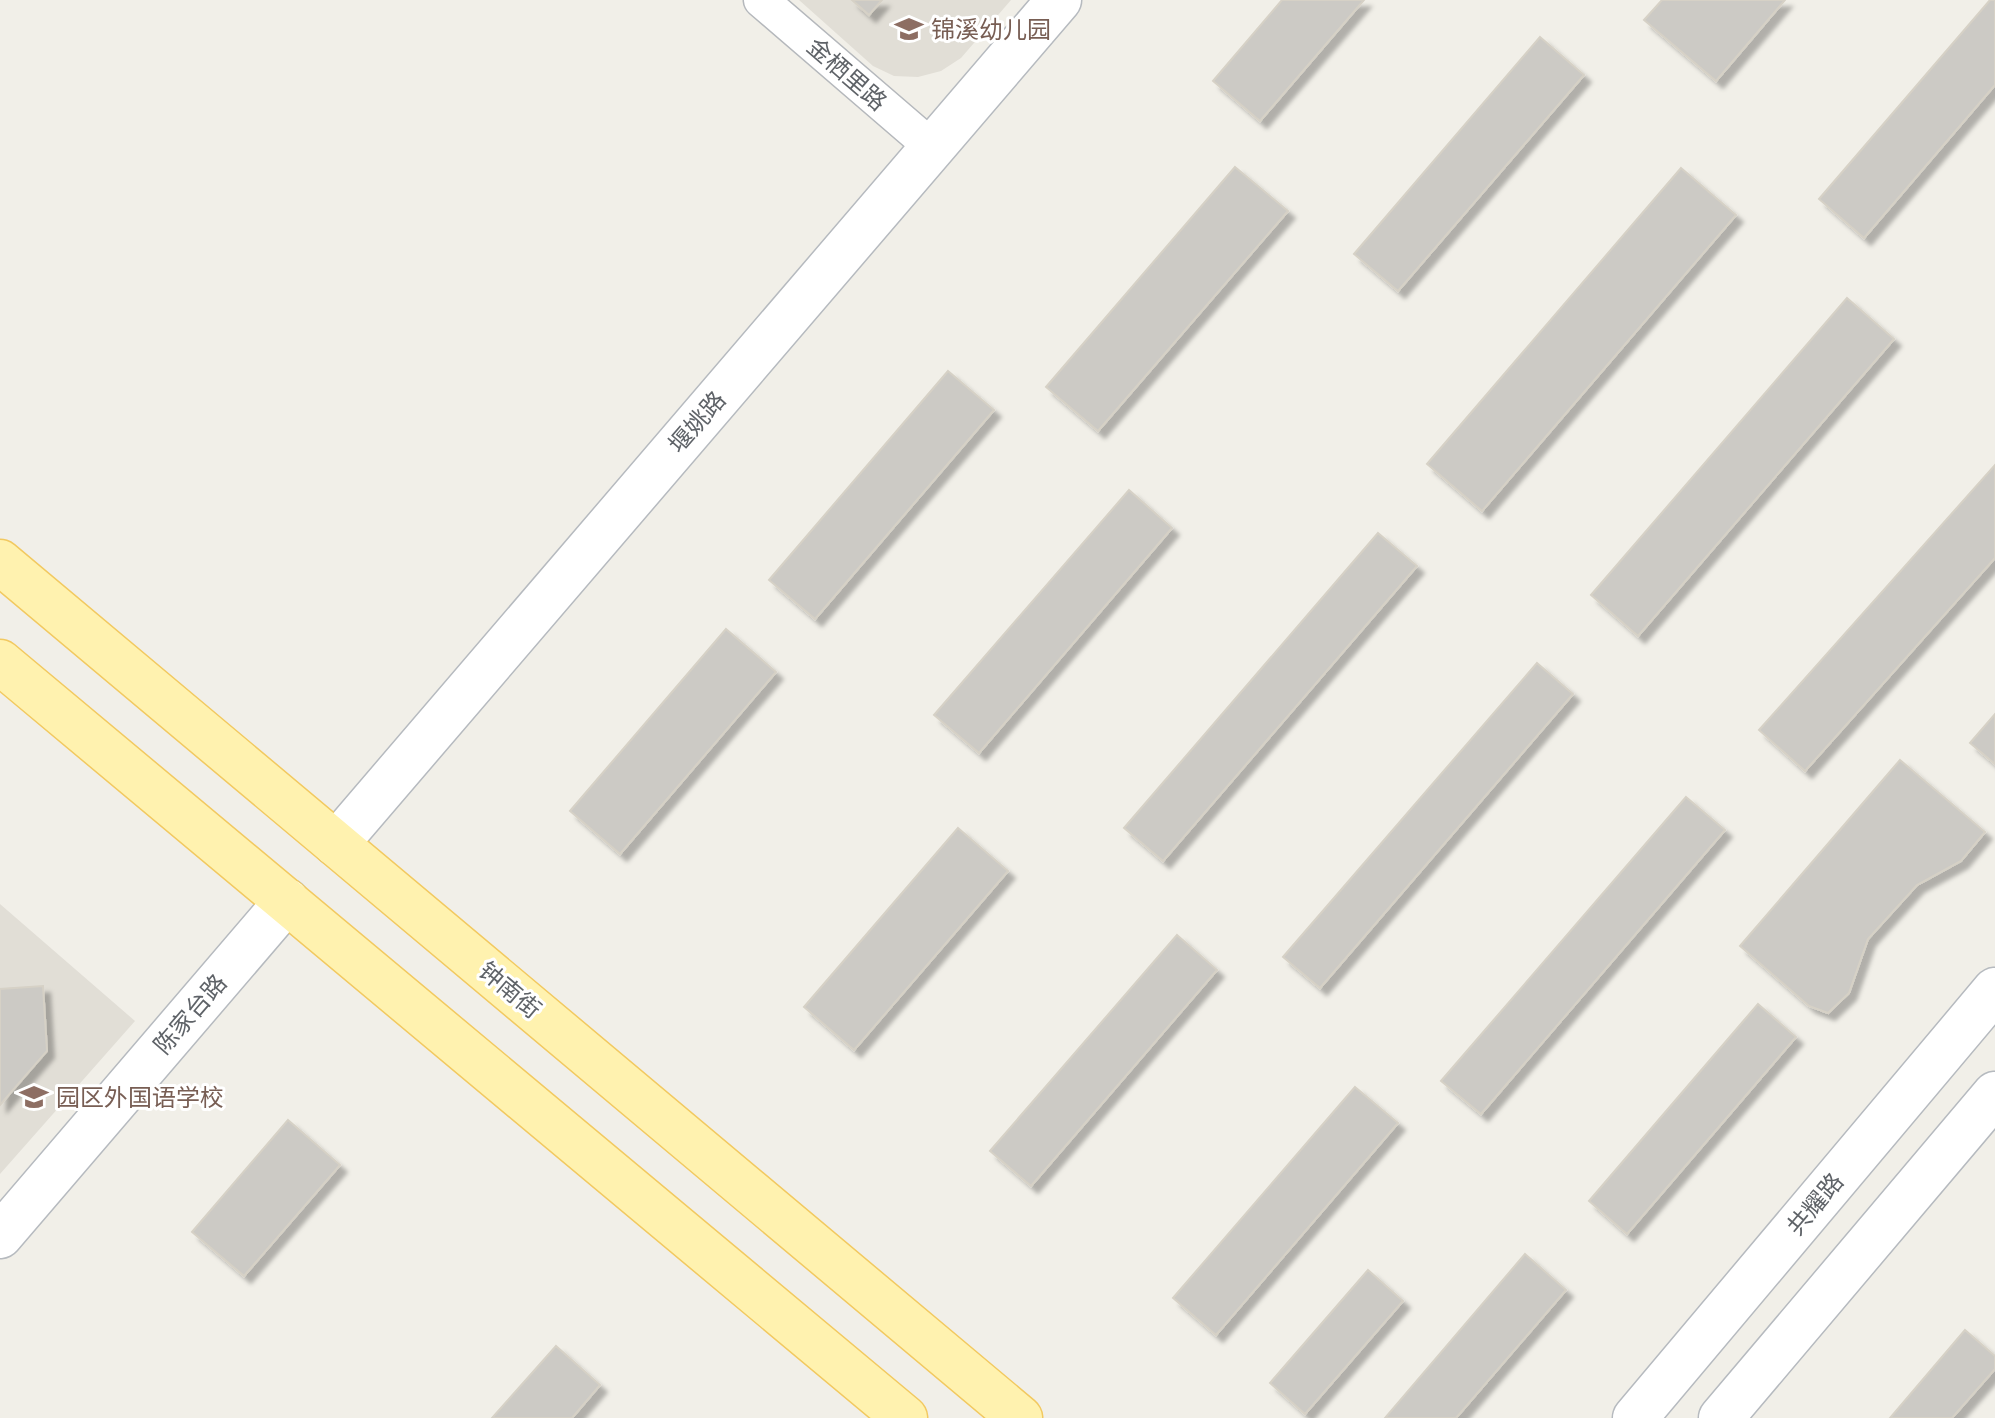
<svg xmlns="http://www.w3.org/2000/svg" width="1995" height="1418" viewBox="0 0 1995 1418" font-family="Arial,'Noto Sans SC',sans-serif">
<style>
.education{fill:#e1ded6}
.building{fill:#cccac5;stroke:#d6d1c6;stroke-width:2;filter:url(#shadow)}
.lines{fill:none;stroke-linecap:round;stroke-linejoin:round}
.street-casing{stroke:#b5b8bc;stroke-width:37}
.secondary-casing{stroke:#b6babf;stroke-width:47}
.primary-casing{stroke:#f2c960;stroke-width:47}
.street{stroke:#fff;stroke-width:34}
.secondary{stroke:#fff;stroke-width:44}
.primary{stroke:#fff2af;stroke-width:44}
.labels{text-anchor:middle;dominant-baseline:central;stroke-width:6;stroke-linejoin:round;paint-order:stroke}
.education-label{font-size:24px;fill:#785e54;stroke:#fff;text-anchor:start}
.street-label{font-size:24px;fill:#5f6368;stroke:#fff}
</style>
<defs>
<filter id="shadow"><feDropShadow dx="7" dy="7" stdDeviation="2" flood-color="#0004"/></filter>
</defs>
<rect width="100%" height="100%" fill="#f1efe8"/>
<!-- education -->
<path class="education" d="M799 0H1011L961 58 941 71 918 77 894 76 873 66Z
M0 904 135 1021 0 1174Z"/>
<!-- building -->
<path class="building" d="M852 0H882L869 15Z
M1282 0H1364L1260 121 1213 81Z
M1662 0H1785L1716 81 1644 20Z
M1990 0H1995V85L1864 238 1819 199Z
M1540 37 1584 75 1398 291 1354 254Z
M1235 167 1288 211 1098 431 1046 387Z
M1681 168 1736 215 1482 511 1427 464Z
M1847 298 1894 339 1638 636 1591 595Z
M948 371 994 410 815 619 769 580Z
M1995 465V558L1805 771 1759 730Z
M1129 490 1172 528 979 753 934 715Z
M1378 533 1417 566 1163 861 1124 828Z
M726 629 776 672 620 854 570 811Z
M1537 663 1573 694 1320 988 1283 957Z
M1995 714V764L1970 743Z
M1900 760 1985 832 1961 861 1917 885 1868 939 1849 993 1828 1013 1809 1006 1740 946Z
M1686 797 1725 830 1481 1114 1441 1081Z
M958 828 1008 871 854 1050 804 1007Z
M1177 935 1217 970 1031 1186 990 1151Z
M43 986 47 1051 0 1105V989Z
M1758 1004 1796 1037 1627 1234 1589 1201Z
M1355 1087 1398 1123 1216 1335 1173 1298Z
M288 1120 340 1165 244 1276 192 1232Z
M1525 1254 1566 1290 1456 1418H1385Z
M1368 1270 1403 1301 1305 1414 1270 1383Z
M1965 1330 1995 1356V1369L1952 1418H1890Z
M556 1346 600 1385 572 1418H492Z"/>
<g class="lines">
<defs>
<path id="street" d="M761 0 933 148"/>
<path id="secondary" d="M336 844 1059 0
M0 1236 287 901
M1635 1418 1995 990
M1721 1418 1995 1094"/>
<path id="primary" d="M0 562 1020 1418
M0 662 905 1418"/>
</defs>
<!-- street casing -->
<use href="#street" class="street-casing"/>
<!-- secondary casing -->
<use href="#secondary" class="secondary-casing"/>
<!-- primary casing -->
<use href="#primary" class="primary-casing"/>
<!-- street -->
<use href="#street" class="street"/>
<!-- secondary -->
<use href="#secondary" class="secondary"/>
<!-- primary -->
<use href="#primary" class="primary"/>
</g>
<!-- icons -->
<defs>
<symbol id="school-bare" viewBox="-9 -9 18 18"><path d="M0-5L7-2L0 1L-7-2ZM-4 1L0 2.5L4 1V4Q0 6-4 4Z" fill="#8d6e63" stroke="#fff" stroke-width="2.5" paint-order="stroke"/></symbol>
</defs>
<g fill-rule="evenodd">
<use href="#school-bare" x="889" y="9" width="40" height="40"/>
<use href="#school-bare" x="14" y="1077" width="40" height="40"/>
</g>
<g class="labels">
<!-- education labels -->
<g class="education-label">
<text x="931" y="29">锦溪幼儿园</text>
<text x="56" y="1097">园区外国语学校</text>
</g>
<!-- street labels -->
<g class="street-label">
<text transform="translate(847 74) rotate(41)">金栖里路</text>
<text transform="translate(697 422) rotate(-49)">堰姚路</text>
<text transform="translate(510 990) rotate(40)">钟南街</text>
<text transform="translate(190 1014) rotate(-49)">陈家台路</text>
<text transform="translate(1815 1204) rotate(-50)">共耀路</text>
</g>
</g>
</svg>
